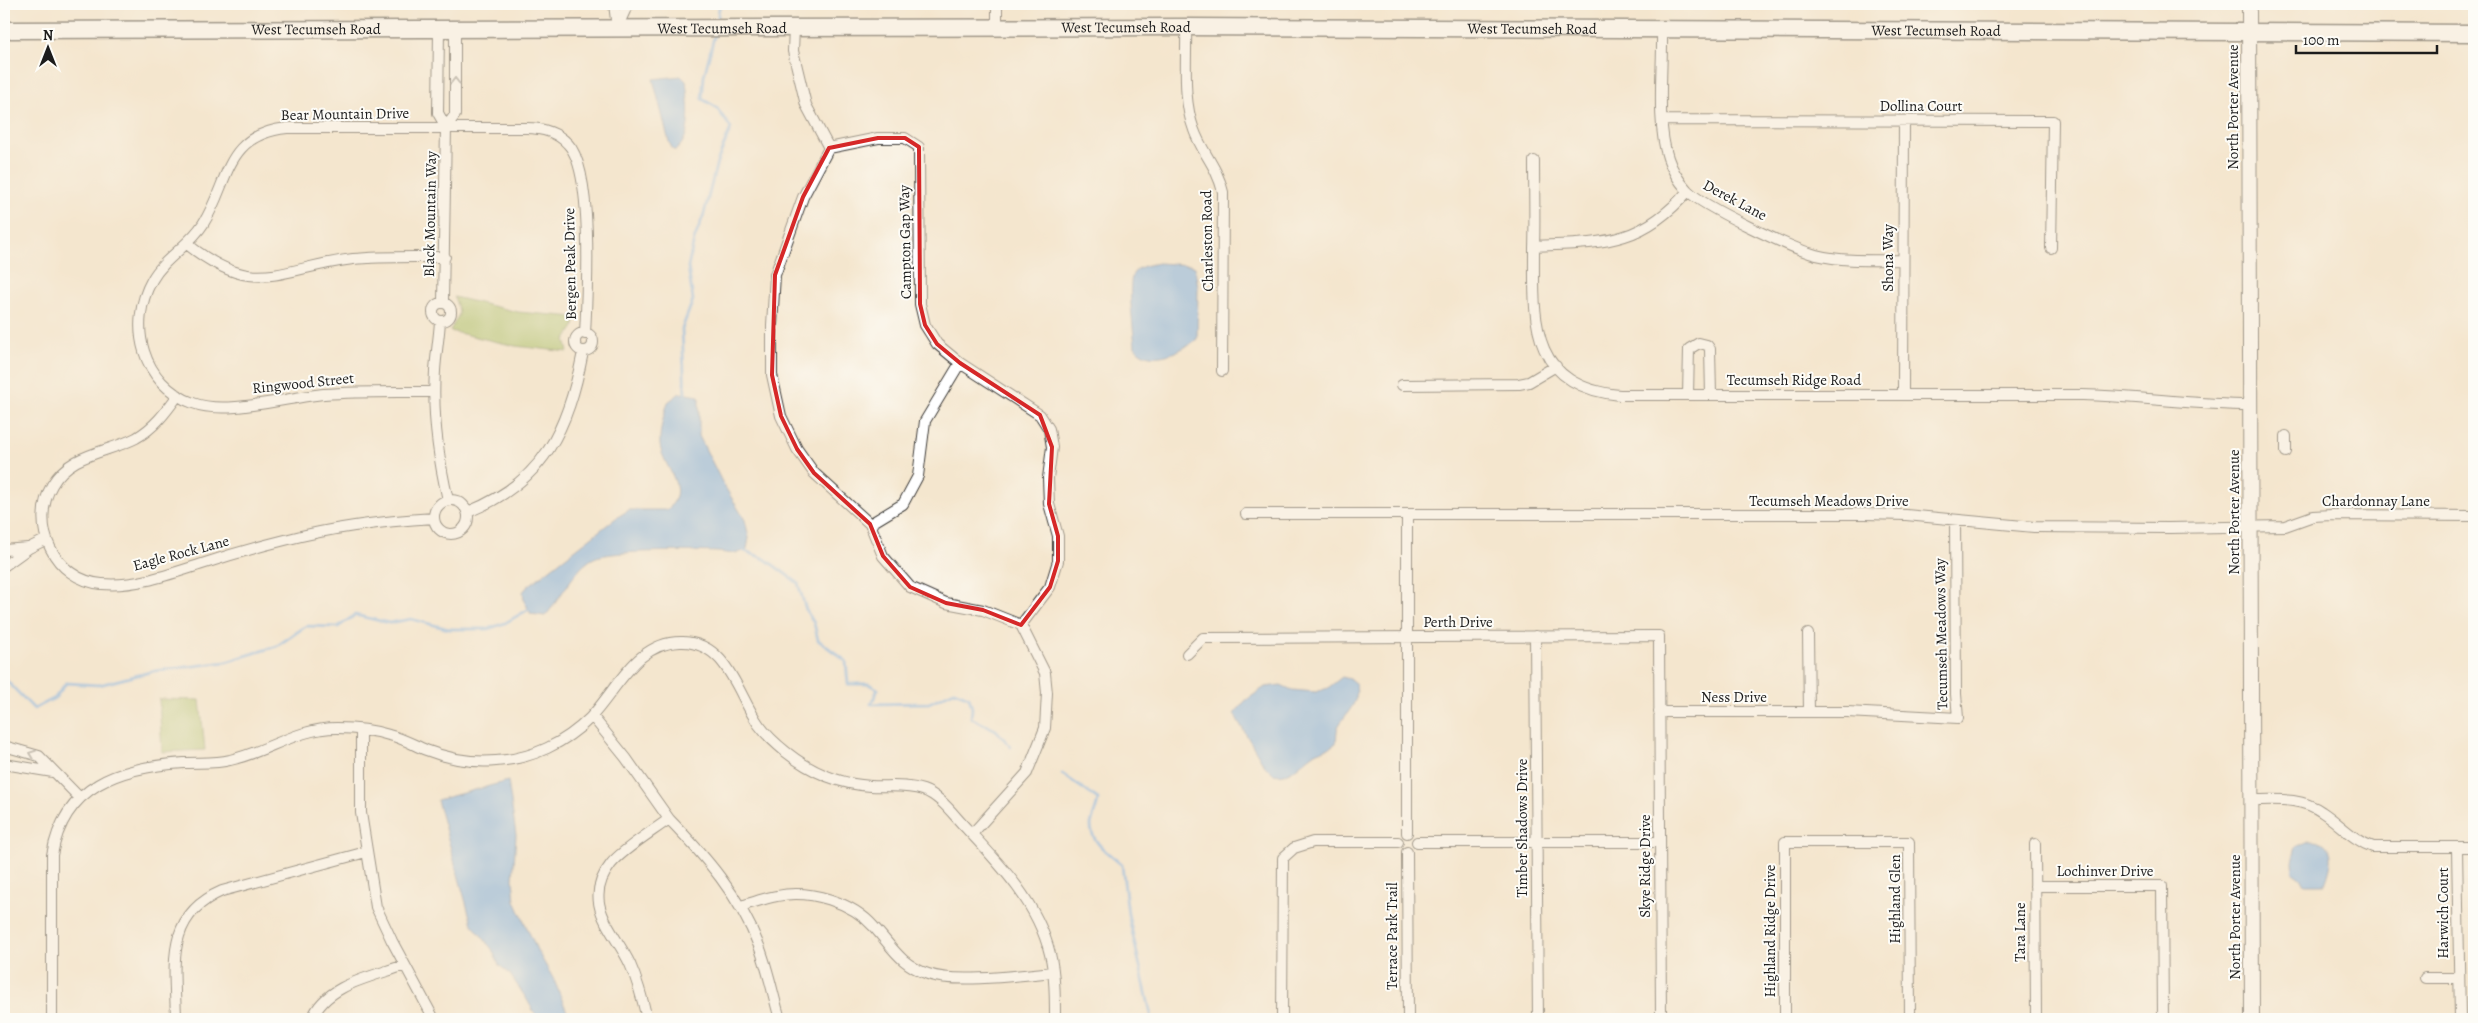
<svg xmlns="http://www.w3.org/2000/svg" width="2478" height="1023" viewBox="0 0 2478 1023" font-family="Alegreya,serif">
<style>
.green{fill:#a5bf65;stroke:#606e40}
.water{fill:#77aee6;stroke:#4a6581}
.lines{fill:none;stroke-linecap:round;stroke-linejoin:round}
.stream{stroke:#77aee6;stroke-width:3}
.street-casing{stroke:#3c3a37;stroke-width:12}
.secondary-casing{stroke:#3c3a37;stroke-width:16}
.primary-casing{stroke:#3c3a37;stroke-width:19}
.street{stroke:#fff;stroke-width:10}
.secondary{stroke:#fff;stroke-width:14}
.primary{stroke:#fff;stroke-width:16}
.oneway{stroke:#999}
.marked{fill:none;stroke:#d62828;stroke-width:4;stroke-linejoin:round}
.labels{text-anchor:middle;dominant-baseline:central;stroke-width:4;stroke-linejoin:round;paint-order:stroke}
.street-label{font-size:15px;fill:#1c1c1c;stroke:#fdfcf7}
</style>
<rect width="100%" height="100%" fill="#fdfcf7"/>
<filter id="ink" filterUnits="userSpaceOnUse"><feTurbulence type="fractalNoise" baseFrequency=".02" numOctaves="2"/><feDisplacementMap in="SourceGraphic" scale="10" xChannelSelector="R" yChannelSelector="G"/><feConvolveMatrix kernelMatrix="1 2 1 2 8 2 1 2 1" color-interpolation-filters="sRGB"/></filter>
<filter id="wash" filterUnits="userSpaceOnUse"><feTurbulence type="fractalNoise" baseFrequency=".0096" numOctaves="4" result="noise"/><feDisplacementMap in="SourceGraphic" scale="20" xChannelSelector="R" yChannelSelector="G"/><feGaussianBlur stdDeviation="1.12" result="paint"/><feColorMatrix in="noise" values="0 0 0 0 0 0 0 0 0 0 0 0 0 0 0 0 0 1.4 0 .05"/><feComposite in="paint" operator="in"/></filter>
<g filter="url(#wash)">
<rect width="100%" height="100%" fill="#f4e6ce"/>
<!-- green -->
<path class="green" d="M454 297 518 312 576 317 574 327 565 340 568 352 515 346 450 331C460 310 462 319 454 297Z
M159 699 200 700 205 750 162 752Z"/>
<!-- water -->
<path class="water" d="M681 76 686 81C688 100 694 136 676 150H673L669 142 653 79Z
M1158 263 1190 265 1195 267 1198 288 1197 339C1182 351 1150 367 1135 347 1134 332 1127 286 1133 274 1138 266 1149 265 1158 263Z
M680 393 699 396V436L722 482 745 520 749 538 747 549C735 556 730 553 717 552 696 551 610 550 594 558 575 567 560 600 545 616L531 614 524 601 523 592 527 587 616 518 629 510H667C691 488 663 468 660 445 659 431 664 415 668 402Z
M1342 677 1350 679 1356 684C1360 704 1346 712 1338 727 1336 731 1337 738 1336 743 1329 749 1323 749 1315 753 1300 762 1292 778 1273 774L1264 765 1234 714 1245 701 1265 687 1281 685 1292 690 1316 692 1328 688Z
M508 781 516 835 513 879 515 901 537 950 554 980 570 1019H538L526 998 509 973 499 965 492 949 472 924 437 800Z
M2309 841C2339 840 2332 865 2325 884H2304L2300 877 2293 872 2292 862 2296 847Z"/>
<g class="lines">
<!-- stream -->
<path class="stream" d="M717 24 719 8 723 4
M685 395 682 329 693 300 688 267 694 240 704 214 717 162 731 128 716 107 702 99 704 76 715 33
M740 549 765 559 798 583 806 610 814 623 818 640 846 661 848 684H869L878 689 871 704 929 703 954 691 969 697 972 708 971 718 996 730 1011 747
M4 678 34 709 55 698 66 683 99 685 154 671 226 662 277 646 306 626 338 627 355 615 389 623 411 619 449 629H488L505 623 531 608
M1062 774 1098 799C1097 810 1091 818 1091 826 1091 843 1111 855 1122 865L1128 914 1152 1019"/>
</g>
</g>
<g filter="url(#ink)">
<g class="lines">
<defs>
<path id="street" d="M614 4 617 28
M1186 27C1187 60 1182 98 1194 130 1202 153 1217 166 1223 192L1222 371
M617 28 628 4
M794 28 793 51 806 105 829 148
M997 28V4
M439 29 438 113 446 127 443 302
M1662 30C1663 67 1656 123 1668 158 1672 170 1679 181 1687 190 1703 207 1793 249 1816 255 1845 262 1874 260 1903 260
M1662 120 2053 121 2051 248
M446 127 455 115V29
M829 148 803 197 775 275 772 325V375L781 416 797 449 814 473 870 524 883 556 910 587 946 603 983 610 1021 625 1045 673 1047 693 1045 728 1027 773 972 834
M829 148 878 138H905L919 147 920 304 925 325 937 344 960 363 1040 415 1049 429 1052 447 1048 478 1049 504 1058 536V561L1050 587 1021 625
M1534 161C1534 190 1535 219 1534 249 1534 319 1528 386 1620 395H2082C2138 396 2194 405 2250 405
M187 244C256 299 278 268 353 259 383 256 414 257 445 257
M1534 246C1600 243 1641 246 1688 191
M433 312a9 9 0 1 1 18 0a9 9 0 1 1-18 0Z
M440 321C439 338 436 354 435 371 432 416 438 457 448 500
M575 342a9 9 0 1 1 18 0a9 9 0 1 1-18 0Z
M1402 385 1519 384 1529 382 1556 366
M434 392C397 392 361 391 324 394 288 397 226 416 193 403 142 384 127 325 152 280 164 258 190 245 203 224 230 182 223 135 287 128H526C541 128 557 132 568 144 594 171 587 295 585 334
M178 395C166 412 154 428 136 438 107 453 70 453 52 485 29 525 54 580 102 584 136 587 170 574 202 564 229 555 257 547 285 540 334 527 384 521 434 518
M1688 395 1689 349 1699 343 1707 345 1710 349 1711 395
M1903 395 1904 121
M2286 436V452
M434 517a17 17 0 1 1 34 0a17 17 0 1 1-34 0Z
M468 512C545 481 568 429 583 352
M1246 514H1865L1906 515 2034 527 2169 528 2285 526 2313 516 2331 515 2474 516
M1407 514V833
M870 524 903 504 918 476 925 421 960 363
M4 550 28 548
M4 566 29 548 45 540
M1808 634 1809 712
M1535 636 1538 1019
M1187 654 1203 638 1659 636 1661 1019
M1659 712H1847L1958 718 1956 694 1955 520
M592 716 626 758 669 819C653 831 623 849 611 864 580 903 614 930 630 964 638 982 643 1001 647 1019
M361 730V813L376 907 392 941 434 1019
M4 746 39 756 79 797
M4 764 53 772
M2251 800C2276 800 2301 797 2322 812 2339 823 2353 840 2373 847H2474
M669 819C705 856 740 896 759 946 768 969 773 995 780 1019
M1417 842H1660
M2035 844 2036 1019
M2457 848 2460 1019
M1407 852 1408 1019
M2035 886H2162L2163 1019
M740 906C752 903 765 898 777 896 810 889 852 902 874 927 893 948 900 964 928 974 956 984 1022 975 1053 972
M2425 978H2459
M52 1019V855C64 785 120 767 184 763 199 762 216 764 230 760 267 752 297 728 337 728 354 728 373 730 389 735 402 738 414 745 426 750 449 759 472 763 496 761 532 759 565 743 590 718 617 690 637 640 683 642 728 643 737 694 759 725 767 736 776 744 786 752 811 772 839 784 871 786 888 787 906 784 923 790 941 796 954 816 967 829 1001 865 1038 904 1050 954 1055 974 1055 998 1055 1019
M176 1019C175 966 164 916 222 891L366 852
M312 1019C326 984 372 977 405 965
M1282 1019 1283 858 1294 848 1313 842H1398
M1785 1019V842H1909L1910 1019"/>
<path id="secondary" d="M2249 4 2252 1019"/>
<g id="primary">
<path id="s1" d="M4 30 1186 27 2474 33"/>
</g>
</defs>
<!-- street casing -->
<use href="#street" class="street-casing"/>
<!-- secondary casing -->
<use href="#secondary" class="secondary-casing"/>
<!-- primary casing -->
<use href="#primary" class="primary-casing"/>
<!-- street -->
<use href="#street" class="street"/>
<!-- secondary -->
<use href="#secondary" class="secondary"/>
<!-- primary -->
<use href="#primary" class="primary"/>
</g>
<!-- one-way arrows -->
<defs><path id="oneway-chevron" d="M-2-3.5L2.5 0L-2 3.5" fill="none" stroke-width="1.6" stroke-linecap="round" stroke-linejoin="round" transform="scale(1.25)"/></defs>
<g class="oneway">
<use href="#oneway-chevron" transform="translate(455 81) rotate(-90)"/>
<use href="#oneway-chevron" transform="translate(32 754) rotate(-159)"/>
</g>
</g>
<!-- marked area -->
<path d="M0 0H2478V1023H0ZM878 138H905L919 147 920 304 925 325 937 344 960 363 1040 415 1052 447 1049 504 1058 536V561L1050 587 1021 625 983 610 946 603 910 587 883 556 870 524 814 473 797 449 781 416 772 375 775 275 803 197 829 148Z" fill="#f4e6ce" fill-opacity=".55" fill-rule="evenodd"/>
<path class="marked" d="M878 138H905L919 147 920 304 925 325 937 344 960 363 1040 415 1052 447 1049 504 1058 536V561L1050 587 1021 625 983 610 946 603 910 587 883 556 870 524 814 473 797 449 781 416 772 375 775 275 803 197 829 148Z"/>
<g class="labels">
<!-- street labels -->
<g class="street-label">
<text stroke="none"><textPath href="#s1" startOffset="1122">West Tecumseh Road</textPath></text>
<text stroke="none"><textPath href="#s1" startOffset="718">West Tecumseh Road</textPath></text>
<text stroke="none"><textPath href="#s1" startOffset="312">West Tecumseh Road</textPath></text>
<text stroke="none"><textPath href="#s1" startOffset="1528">West Tecumseh Road</textPath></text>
<text stroke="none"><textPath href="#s1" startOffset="1932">West Tecumseh Road</textPath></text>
<text x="1921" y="106">Dollina Court</text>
<text transform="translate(2233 107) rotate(-90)">North Porter Avenue</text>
<text transform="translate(345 114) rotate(-1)">Bear Mountain Drive</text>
<text transform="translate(1735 200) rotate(28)">Derek Lane</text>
<text transform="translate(430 214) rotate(-89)">Black Mountain Way</text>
<text transform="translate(1207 241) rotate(-91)">Charleston Road</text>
<text transform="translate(905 242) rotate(-91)">Campton Gap Way</text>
<text transform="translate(1888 258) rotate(-90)">Shona Way</text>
<text transform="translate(570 264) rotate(-91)">Bergen Peak Drive</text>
<text x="1794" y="380">Tecumseh Ridge Road</text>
<text transform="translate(303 383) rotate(-6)">Ringwood Street</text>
<text x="1829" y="501">Tecumseh Meadows Drive</text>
<text x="2376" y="501">Chardonnay Lane</text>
<text transform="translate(2234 512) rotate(-90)">North Porter Avenue</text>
<text transform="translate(181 553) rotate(-15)">Eagle Rock Lane</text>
<text x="1458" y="622">Perth Drive</text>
<text transform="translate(1941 634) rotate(-91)">Tecumseh Meadows Way</text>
<text x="1734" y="697">Ness Drive</text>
<text transform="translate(1522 828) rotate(-90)">Timber Shadows Drive</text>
<text transform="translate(1645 866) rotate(-90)">Skye Ridge Drive</text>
<text x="2105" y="871">Lochinver Drive</text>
<text transform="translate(1895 899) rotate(-90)">Highland Glen</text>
<text transform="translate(2443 913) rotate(-90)">Harwich Court</text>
<text transform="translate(2235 917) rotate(-90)">North Porter Avenue</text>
<text transform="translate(1770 931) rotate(-90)">Highland Ridge Drive</text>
<text transform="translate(2020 932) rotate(-90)">Tara Lane</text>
<text transform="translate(1392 936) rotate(-90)">Terrace Park Trail</text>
</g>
</g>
<!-- margin -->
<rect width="2478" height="1023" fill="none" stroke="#fdfcf7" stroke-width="20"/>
<!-- north arrow -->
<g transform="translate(48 48)" stroke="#fdfcf7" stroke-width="4" paint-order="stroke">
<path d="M0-4L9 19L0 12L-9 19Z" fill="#1c1c1c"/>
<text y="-8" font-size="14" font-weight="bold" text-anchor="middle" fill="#1c1c1c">N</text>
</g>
<!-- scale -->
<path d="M2296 45v8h141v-8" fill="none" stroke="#1c1c1c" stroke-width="2.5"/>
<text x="2303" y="45" font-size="15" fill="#1c1c1c" stroke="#fdfcf7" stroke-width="4" paint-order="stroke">100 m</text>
</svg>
